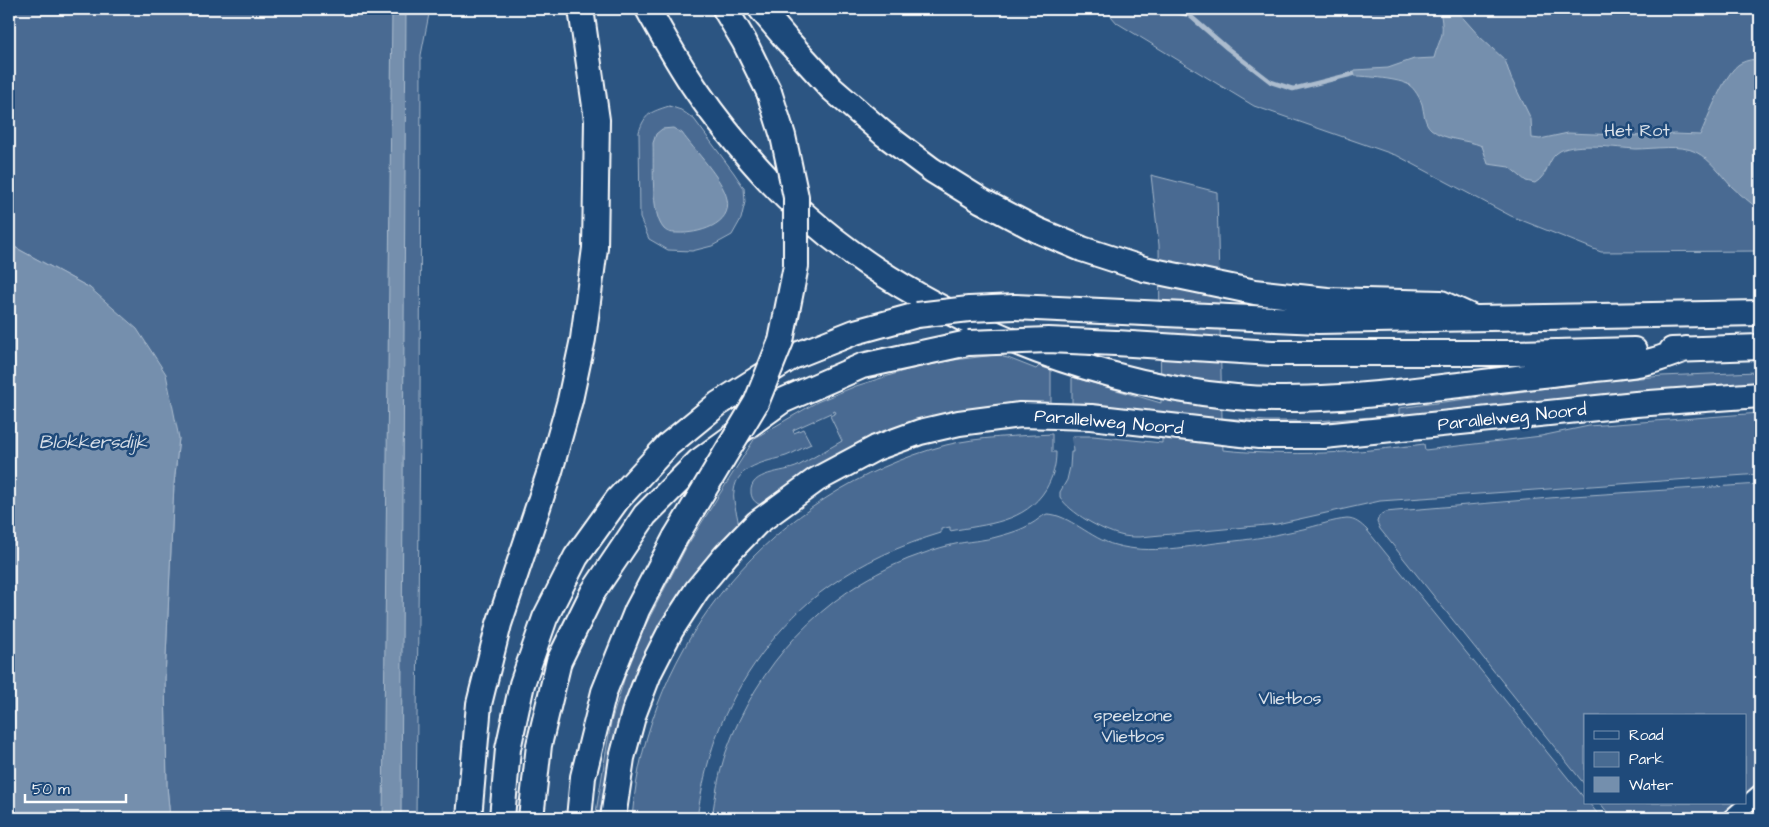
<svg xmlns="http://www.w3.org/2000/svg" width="1769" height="827" viewBox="0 0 1769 827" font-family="'Architects Daughter',sans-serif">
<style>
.green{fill:#486b92;stroke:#a4b5c8}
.water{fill:#748fad;stroke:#acbcce}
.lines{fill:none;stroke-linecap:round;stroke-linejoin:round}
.stream{stroke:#acbcce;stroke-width:4.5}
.minor-casing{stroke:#fff;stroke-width:20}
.highway-casing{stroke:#fff;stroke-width:28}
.minor{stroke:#1f4a7a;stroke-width:16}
.highway{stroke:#1f4a7a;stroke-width:24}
.highway-bridge-casing{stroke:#fff;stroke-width:28;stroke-linecap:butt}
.highway-bridge{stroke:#1f4a7a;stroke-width:24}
.labels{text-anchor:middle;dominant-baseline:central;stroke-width:5;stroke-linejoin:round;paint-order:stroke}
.park-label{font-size:18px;fill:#dae1e9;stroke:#1f4a7a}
.street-label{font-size:18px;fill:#fff;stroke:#1f4a7a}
.water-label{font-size:19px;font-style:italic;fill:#d5dde6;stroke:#1f4a7a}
</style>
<rect width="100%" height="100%" fill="#2c5582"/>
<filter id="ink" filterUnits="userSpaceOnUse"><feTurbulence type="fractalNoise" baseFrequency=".02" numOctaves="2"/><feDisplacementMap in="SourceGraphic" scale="10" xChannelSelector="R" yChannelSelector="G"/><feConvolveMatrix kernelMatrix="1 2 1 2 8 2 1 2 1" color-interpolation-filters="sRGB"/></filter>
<g filter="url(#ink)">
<!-- green -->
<path class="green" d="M9 9H430L421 55 420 420 416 818H170L167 786 165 679 174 484 179 438 90 288 9 244Z
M1105 9H1760V251L1601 252 1511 216 1398 156 1254 106 1117 23Z
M669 106 681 110 694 119 734 173 744 188 745 202 741 219 732 235 712 246 692 251 668 250 649 239 640 218 639 132C645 113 651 112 669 106Z
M1151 175 1217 192 1222 418 1266 421H1317L1399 415V408L1585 383 1662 376 1756 372 1757 389 1673 390 1555 400 1410 422 1222 429 1223 450C1291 457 1357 453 1424 444L1425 450 1541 436 1589 426 1760 413V474L1380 501 1277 524 1140 537C1133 537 1126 537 1120 535 1101 530 1070 513 1060 497V492L1067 480 1070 467 1071 452H1073L1072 436H1093L1162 443V420L1072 410V377L1161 403 1159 245Z
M1003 354V357L1008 358 1036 369 1039 366 1051 370V409L971 415 764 506C757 504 752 501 751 493 749 471 784 473 798 466 813 458 827 449 842 441L830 416 836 413 835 411 793 430 794 433 803 429 811 444C802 448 794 453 786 456 766 462 737 465 734 491 732 504 739 516 739 530L689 592 608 818H595L611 722 629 664 645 626 687 546 755 438 817 402 856 386 907 370 954 360Z
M1052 434V452H1056C1056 466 1053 476 1046 489 1025 523 987 524 950 531V527L941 529V533C901 545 863 562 828 587 781 620 736 682 716 737 707 763 701 791 697 818H632C647 640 773 492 946 445 978 437 1019 436 1052 434Z
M1760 484V818H1612L1600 803H1745V716H1585V785L1380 529 1377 522 1379 516 1386 512 1396 511 1573 496Z
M1047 514C1068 514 1091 539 1115 545 1150 555 1189 546 1224 542 1250 540 1277 535 1303 529 1317 526 1333 520 1347 519 1355 519 1361 524 1367 530L1585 799V803H1589L1601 818H712C715 796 719 773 726 752 757 665 822 594 908 559 922 554 937 548 951 545 967 541 984 541 1000 536 1011 533 1021 530 1031 524 1037 521 1041 516 1047 514Z"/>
<!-- water -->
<path class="water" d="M392 9H406L401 818H383Z
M1440 9 1456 10 1480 37 1505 60 1511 78 1531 119 1532 138 1540 139 1568 133 1645 136 1674 134 1700 135C1708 118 1725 71 1741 63 1747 60 1754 59 1760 59V211C1751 202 1740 195 1731 186 1720 174 1711 160 1696 152 1681 144 1652 149 1636 149 1617 148 1576 142 1560 151 1547 158 1549 175 1535 183L1526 181 1509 167 1488 164 1482 146C1466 139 1445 141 1431 129 1424 123 1424 112 1422 104 1420 98 1414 88 1409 85 1401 79 1365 76 1355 76L1353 74 1355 70 1388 68 1414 59 1434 58C1436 49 1440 42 1442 34 1443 25 1441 17 1440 9Z
M673 128 682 133C694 150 723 179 727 199 733 225 697 234 678 233 673 233 668 233 664 229 650 214 654 164 653 143L656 134 662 129Z
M9 244 90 288 137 329 166 374 179 438 174 484 165 679 167 786 170 818H9Z"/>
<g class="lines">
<!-- stream -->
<path class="stream" d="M1166 9 1189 15 1227 48 1271 82 1293 89 1353 74"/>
<defs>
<path id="minor" d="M1731 818 1760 793"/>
<path id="highway" d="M648 9C663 36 679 65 697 91 718 122 743 152 768 179 882 301 1071 382 1236 397 1311 404 1394 392 1468 384 1508 379 1548 374 1587 370 1607 367 1628 367 1647 362 1660 359 1673 354 1686 349
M725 9 744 41 769 92
M761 9 787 40 832 89 884 134 932 170 982 201 1037 230 1082 249 1144 269 1255 292 1327 300 1441 303 1474 318
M1015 307 1318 321 1760 313
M1116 343 1272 353H1516L1634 350
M1672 350 1760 347
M469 818 479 704 499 624 550 471 570 400 583 339 595 248 597 120 581 9
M502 818 508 749 522 684 545 618 576 557 617 500 668 445 718 404 792 357 855 332 917 315
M531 818 539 745 559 661 593 592 645 515 699 461 782 401 862 366 968 343
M579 818 583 777 604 692 637 610 675 538
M613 818 622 758 634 713 650 671 671 630 697 590 726 555 757 523 816 480 876 448 920 432 959 423 1020 415 1091 417 1259 436H1324L1636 404 1760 395"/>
</defs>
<!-- minor casing -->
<use href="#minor" class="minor-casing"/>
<!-- highway casing -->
<use href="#highway" class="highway-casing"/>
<!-- minor -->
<use href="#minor" class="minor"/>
<!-- highway -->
<use href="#highway" class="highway"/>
<defs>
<path id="highway-bridge" d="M917 315 969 309 1015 307
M968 343 1048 340 1116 343
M675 538 756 403 781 341 796 266V197L783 136 769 92"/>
</defs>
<!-- highway-bridge casing -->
<use href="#highway-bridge" class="highway-bridge-casing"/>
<!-- highway-bridge -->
<use href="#highway-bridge" class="highway-bridge"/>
</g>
</g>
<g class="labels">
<!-- park labels -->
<g class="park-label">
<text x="1637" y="130">Het Rot</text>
<text x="1290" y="698">Vlietbos</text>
<text x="1133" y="715">speelzone<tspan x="1133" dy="21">Vlietbos</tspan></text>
</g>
<!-- street labels -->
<g class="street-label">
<text transform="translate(1512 417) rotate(-6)">Parallelweg Noord</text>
<text transform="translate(1109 422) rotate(5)">Parallelweg Noord</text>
</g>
<!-- water labels -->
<g class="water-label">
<text x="93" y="442">Blokkersdijk</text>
</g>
</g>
<!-- margin -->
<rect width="1769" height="827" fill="none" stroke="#1f4a7a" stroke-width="30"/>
<rect x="15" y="15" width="1739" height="797" fill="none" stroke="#fff" stroke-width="2" filter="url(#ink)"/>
<!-- legend -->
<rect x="1584" y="714" width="162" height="90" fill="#1f4a7a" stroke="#7992af"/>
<rect x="1594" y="731" width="25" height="8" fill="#1f4a7a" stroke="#7992af"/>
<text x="1629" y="740" font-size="15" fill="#ffffff">Road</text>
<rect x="1594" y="752" width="25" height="15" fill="#486b92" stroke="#7992af"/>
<text x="1629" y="764" font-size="15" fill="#ffffff">Park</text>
<rect x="1594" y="777" width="25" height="15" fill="#748fad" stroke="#7992af"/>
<text x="1629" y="790" font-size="15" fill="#ffffff">Water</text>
<!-- scale -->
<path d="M25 794v8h101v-8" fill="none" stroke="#ffffff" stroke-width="2.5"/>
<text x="32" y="794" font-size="15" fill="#ffffff" stroke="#1f4a7a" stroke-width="4" paint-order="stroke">50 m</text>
</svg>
